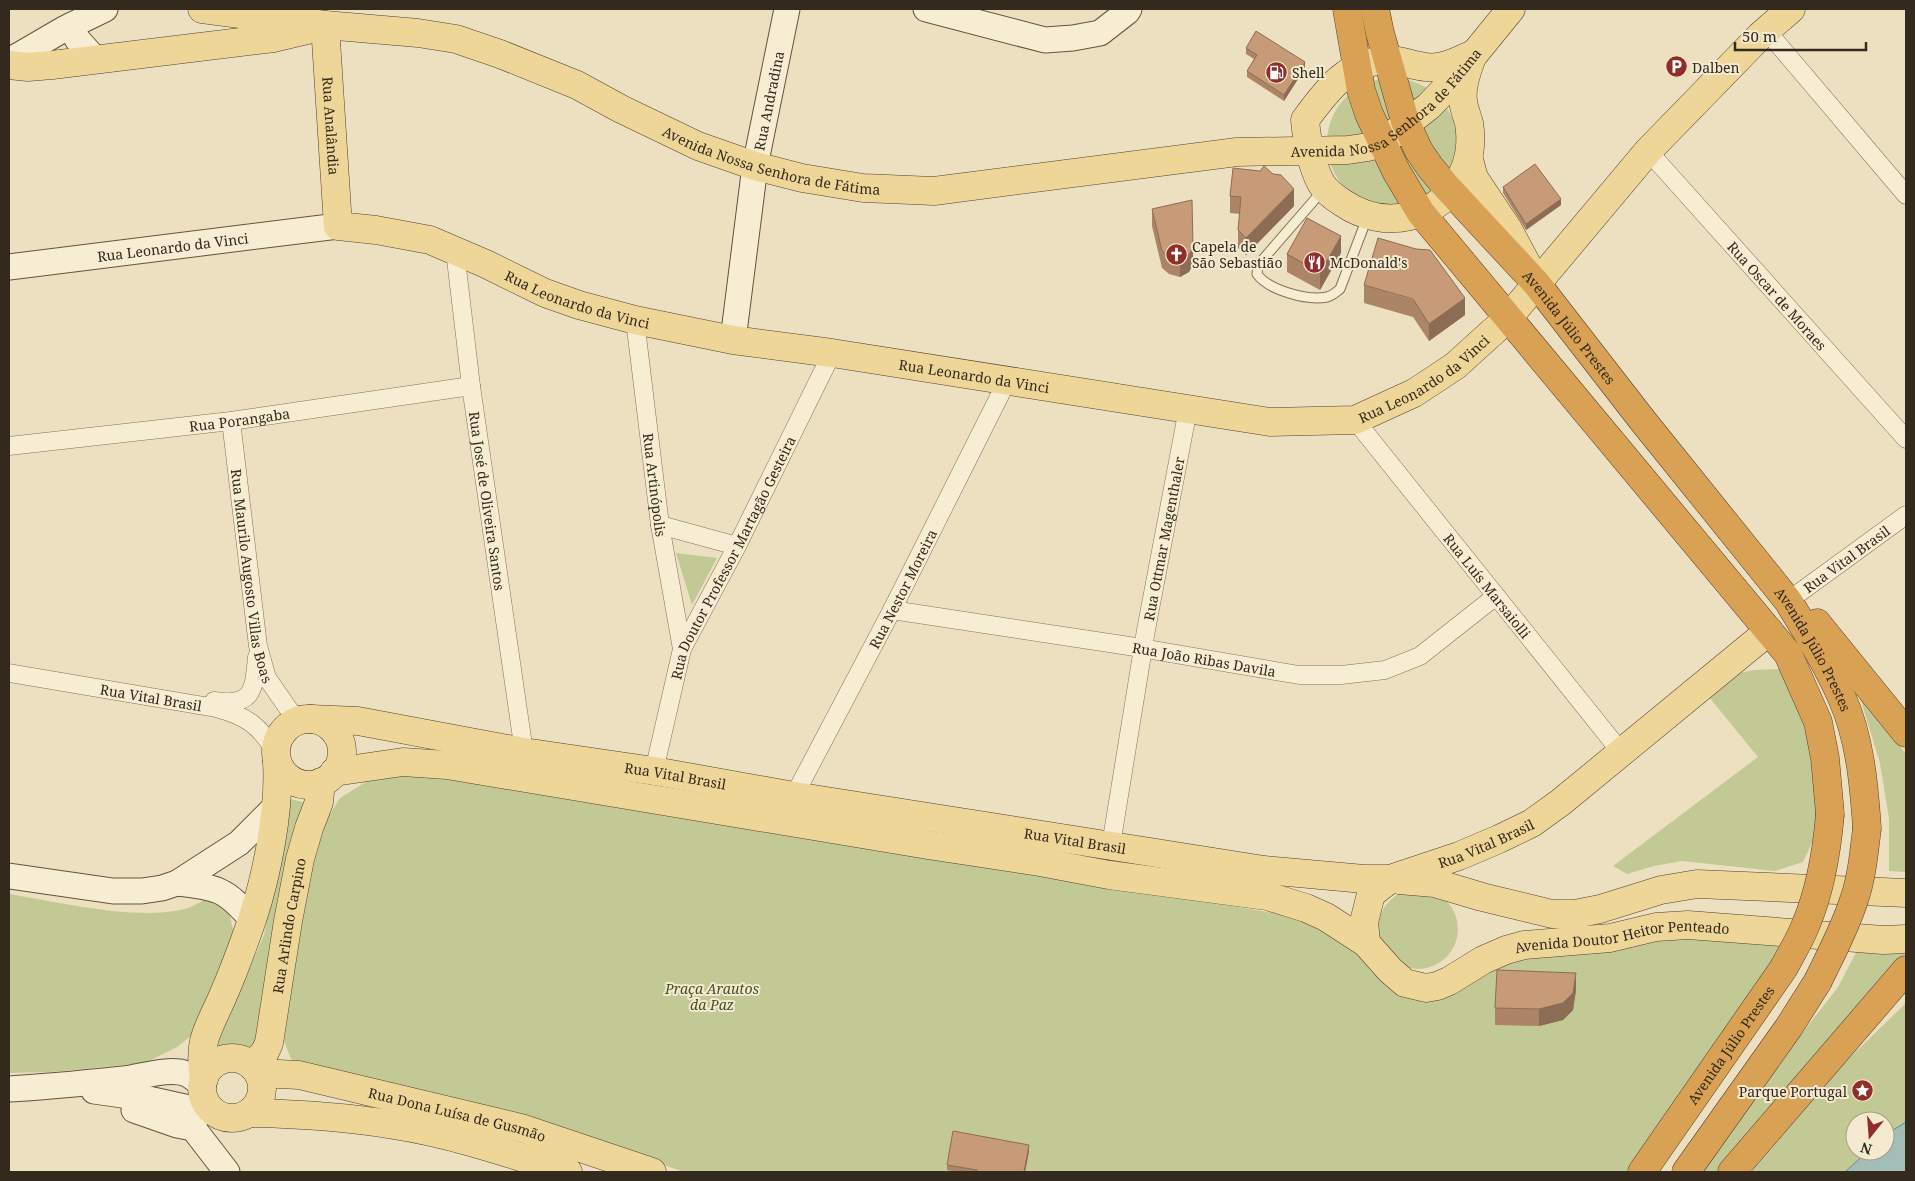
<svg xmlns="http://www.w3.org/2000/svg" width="1915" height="1181" viewBox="0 0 1915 1181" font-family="'Noto Serif',serif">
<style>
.green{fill:#c2c995;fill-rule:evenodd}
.water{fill:#a3beb7;stroke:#6b8b84}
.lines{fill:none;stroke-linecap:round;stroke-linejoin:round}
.lane-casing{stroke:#847159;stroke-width:11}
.street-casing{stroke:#847159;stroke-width:19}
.secondary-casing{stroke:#66523d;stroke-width:27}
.primary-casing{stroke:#523f2e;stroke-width:29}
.highway-casing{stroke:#523f2e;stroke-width:29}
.lane{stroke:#f7edd3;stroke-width:9}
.street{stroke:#f7edd3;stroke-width:18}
.secondary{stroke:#f7edd3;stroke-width:25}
.primary{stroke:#eed699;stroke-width:28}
.highway{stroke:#d8a154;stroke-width:28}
.highway-bridge-casing{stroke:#523f2e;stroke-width:29;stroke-linecap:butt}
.highway-bridge{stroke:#d8a154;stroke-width:28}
.wall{fill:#ac8567}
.shaded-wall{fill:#8c6c54}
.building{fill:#c89b78;stroke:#8c6c54}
.labels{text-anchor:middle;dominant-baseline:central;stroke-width:4;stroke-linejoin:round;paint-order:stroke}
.poi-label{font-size:14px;fill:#34291d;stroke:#f3ead0;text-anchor:start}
.street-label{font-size:14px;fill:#34291d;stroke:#f3ead0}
.park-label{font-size:14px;font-style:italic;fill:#445024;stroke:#f3ead0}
</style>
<rect width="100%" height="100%" fill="#ece0c1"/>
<!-- green -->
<path class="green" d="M1327 143a65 65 0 1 1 130 0a65 65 0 1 1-130 0Z
M676 553 717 558 692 605Z
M1782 669 1798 702 1813 754 1817 796 1815 836 1803 862 1775 871 1682 861 1654 866 1627 874 1613 866 1758 757 1704 691 1729 675 1754 670Z
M1858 691 1906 754V872L1889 871V819L1880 763Z
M403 771 445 774 1292 916 1351 942 1394 988 1497 961 1685 935 1781 942 1765 972 1626 1172H684L582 1137 305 1066 291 1059 284 1041 310 863 320 830 340 798 369 780Z
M287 798 313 805 253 1052 213 1053 264 935 277 866Z
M1378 929a40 40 0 1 1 80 0a40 40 0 1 1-80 0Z
M9 894C58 902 132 920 180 910 190 909 199 902 208 898L229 910 234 935 191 1036 177 1047 145 1063 51 1072 9 1073Z
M1861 943 1906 949V953C1845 1028 1779 1098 1717 1172H1702L1807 1027 1838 987Z
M1906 1003V1172H1752L1841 1066ZM1855 1121H1885V1151H1855Z"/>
<!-- water -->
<path class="water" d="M1906 1122V1172H1845L1868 1151H1885V1135Z"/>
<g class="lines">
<defs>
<path id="lane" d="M1323 190 1258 265 1257 274C1268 290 1307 301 1327 297 1332 296 1336 292 1340 289L1367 218"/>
<g id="street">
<path d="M1766 30 1906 195"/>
<path id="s1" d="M1648 151 1906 439"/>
<path id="s2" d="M455 251 471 386 524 752"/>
<path id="s3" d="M635 320 660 525 682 649"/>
<path id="s4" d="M1355 420 1621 752"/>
<path id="s5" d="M231 421 258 646 267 678 292 714 294 722"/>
<path id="s6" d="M9 446 231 421 471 386"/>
<path d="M660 525 737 546"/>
<path id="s7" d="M1788 601 1906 515"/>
<path id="s8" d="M892 610 1129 646 1299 675H1341L1385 670 1420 656 1496 596"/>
<path id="s9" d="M9 673 216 708C247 716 260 726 276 753"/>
<path d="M214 701C254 707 254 689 257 657"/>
<path id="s10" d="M654 771 682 649 737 546 832 353"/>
<path id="s11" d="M794 796 892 610 1007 381"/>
<path id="s12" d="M1111 845 1146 630 1188 409"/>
</g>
<g id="secondary">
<path d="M926 9 1045 40 1073 38 1100 33 1127 12 1129 9"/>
<path d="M72 25 77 39 96 60"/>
<path d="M9 61 64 29 105 9"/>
<path id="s13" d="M9 267 338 226"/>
<path id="s14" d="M733 340 755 166 787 9"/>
<path d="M9 876 113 891H142L162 888 177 883 239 843 276 806"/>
<path d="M177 883C217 887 226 889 252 920"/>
<path d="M9 1089C47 1087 85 1083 123 1079 141 1077 170 1067 187 1074 193 1077 198 1082 203 1086"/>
<path d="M94 1091 144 1098 198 1110H211"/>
<path d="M134 1110 177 1125 193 1128"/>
<path d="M197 1112 193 1128 227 1172"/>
</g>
<g id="primary">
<path id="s15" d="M202 9 325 25 418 33 456 39 500 54 577 85 621 109 698 146 755 166 802 178 863 188 934 191 1237 152 1348 150 1368 147 1383 142 1429 106 1449 85 1511 9"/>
<path id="s16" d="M325 25 338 226 376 230 430 240 486 264 545 293 579 305 635 320 733 340 832 353 1270 422 1355 420 1414 393 1455 366 1508 318 1648 151 1760 36 1791 9"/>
<path d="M1473 54C1468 69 1461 85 1463 101 1464 109 1467 116 1469 123 1472 141 1470 159 1462 175 1438 220 1384 231 1343 203 1335 198 1325 190 1321 183 1311 164 1307 141 1305 120 1326 91 1349 60 1388 60 1402 60 1413 66 1426 67 1442 70 1459 60 1473 54Z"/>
<path d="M9 65 28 67 52 65 274 38 312 29"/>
<path d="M1469 160 1474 178 1508 229 1531 272"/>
<path id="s17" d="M310 719 358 721 524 752 654 771 794 796 1264 870 1364 879H1390L1459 856 1499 839 1532 823 1561 802 1769 631"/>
<circle cx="309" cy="752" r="33"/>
<path id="s18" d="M334 772 403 762 447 765 928 845 1040 862 1109 875 1267 896 1306 908 1326 917 1366 943 1390 970 1405 983 1426 988 1437 986 1449 981 1483 960 1506 950 1524 945 1610 938 1656 927 1688 925 1883 940 1906 939"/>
<path d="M1399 880 1435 883 1482 897 1552 914H1575L1600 909 1661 890 1697 884 1906 893"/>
<path d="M1366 943 1364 922 1371 894 1390 879"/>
<circle cx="232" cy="1088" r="30"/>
<path id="s19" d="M252 1066 265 1052 269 1043 288 921 300 859 309 828 319 802 321 782"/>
<path id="s20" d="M258 1073 299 1075 521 1128 652 1172"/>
<path d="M204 1079C202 1066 201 1054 204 1041 208 1026 216 1012 222 998 233 973 243 946 252 920 267 875 280 809 277 762"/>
<path d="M249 1113C298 1114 346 1117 394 1125 453 1134 511 1154 568 1172"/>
</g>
<g id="highway">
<path d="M1347 9 1361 90 1369 114 1396 171 1421 213 1788 654 1818 722 1825 758 1830 814"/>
<path id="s21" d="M1375 9 1380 33 1405 121 1419 151 1430 167 1444 184 1536 283 1643 421 1788 601C1807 632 1827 664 1842 698 1860 738 1864 785 1867 828"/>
<path d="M1817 623 1906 733"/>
<path id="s22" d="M1642 1172 1783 969"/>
<path d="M1686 1172 1789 1027 1818 981"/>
<path d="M1732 1172 1906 970"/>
</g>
</defs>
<!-- lane casing -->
<use href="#lane" class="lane-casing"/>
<!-- street casing -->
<use href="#street" class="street-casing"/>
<!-- secondary casing -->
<use href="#secondary" class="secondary-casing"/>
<!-- primary casing -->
<use href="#primary" class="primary-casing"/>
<!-- highway casing -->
<use href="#highway" class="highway-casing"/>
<!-- lane -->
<use href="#lane" class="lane"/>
<!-- street -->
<use href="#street" class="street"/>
<!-- secondary -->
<use href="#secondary" class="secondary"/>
<!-- primary -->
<use href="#primary" class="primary"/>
<!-- highway -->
<use href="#highway" class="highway"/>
<defs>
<path id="highway-bridge" d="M1783 969C1791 954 1800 940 1806 924 1820 891 1827 849 1830 814
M1818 981C1831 954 1845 928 1854 900 1862 877 1864 852 1867 828"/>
</defs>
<!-- highway-bridge casing -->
<use href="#highway-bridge" class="highway-bridge-casing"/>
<!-- highway-bridge -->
<use href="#highway-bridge" class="highway-bridge"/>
</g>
<!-- wall -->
<path class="wall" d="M1246 48 1305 68 1284 101 1247 77V71L1254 59 1246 54Z
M1233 168 1294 206 1246 255 1238 248V230L1240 214 1230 213V196Z
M1503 187 1561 205 1526 230 1503 193Z
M1152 209 1193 264 1189 272 1180 277 1169 274 1162 268 1152 226Z
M1341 253 1320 290 1287 272V254Z
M1364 285 1465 315 1429 341 1413 317 1364 303Z
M1576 990 1573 1010 1563 1020 1539 1026 1495 1025V1008Z
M1029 1151 1025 1172H957L947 1170V1165Z"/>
<!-- shaded-wall -->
<path class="shaded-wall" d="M1305 62V68L1284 101V95Z
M1294 189V206L1246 255V238Z
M1561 199V205L1526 230V224Z
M1341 236V253L1320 290V273Z
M1193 247V264L1189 272 1180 277V260Z
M1465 298V315L1429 341V324Z
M1576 973V990L1573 1010 1563 1020 1539 1026V1009Z
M1029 1145V1151L1025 1172H1024Z"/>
<!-- building -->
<path class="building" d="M1256 31 1305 62 1284 95 1247 71 1257 55 1246 48Z
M1535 164 1561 199 1526 224 1503 187Z
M1264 166 1273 174 1281 175 1294 189 1246 238 1238 230 1241 197 1230 196 1233 168 1260 171Z
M1192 200 1193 247 1189 255 1180 260 1169 257 1162 251 1152 209Z
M1307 218 1341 236 1320 273 1287 254Z
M1378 238 1416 249 1430 250 1465 298 1429 324 1413 299 1364 285Z
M1497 970 1576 973 1573 993 1563 1003 1539 1009 1495 1008Z
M953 1131 1029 1145 1024 1172H976L977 1170 947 1165Z"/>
<!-- icons -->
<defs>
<symbol id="parking-disc" viewBox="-11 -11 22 22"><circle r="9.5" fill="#902e2c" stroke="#f3ead0"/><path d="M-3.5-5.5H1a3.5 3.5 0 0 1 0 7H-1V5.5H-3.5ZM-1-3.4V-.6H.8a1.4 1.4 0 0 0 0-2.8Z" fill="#fff"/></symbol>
<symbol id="fuel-disc" viewBox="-11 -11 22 22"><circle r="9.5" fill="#902e2c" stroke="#f3ead0"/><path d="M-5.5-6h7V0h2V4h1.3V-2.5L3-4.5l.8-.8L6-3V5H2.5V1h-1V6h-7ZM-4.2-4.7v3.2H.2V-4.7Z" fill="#fff"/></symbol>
<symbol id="church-disc" viewBox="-11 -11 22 22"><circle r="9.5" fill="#902e2c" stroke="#f3ead0"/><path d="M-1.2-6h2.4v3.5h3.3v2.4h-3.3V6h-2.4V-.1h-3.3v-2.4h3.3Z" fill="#fff"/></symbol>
<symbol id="restaurant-disc" viewBox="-11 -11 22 22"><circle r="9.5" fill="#902e2c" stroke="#f3ead0"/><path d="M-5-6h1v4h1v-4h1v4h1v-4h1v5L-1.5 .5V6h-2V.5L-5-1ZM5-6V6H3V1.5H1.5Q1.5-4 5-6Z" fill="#fff"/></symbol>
<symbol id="sight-disc" viewBox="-11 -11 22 22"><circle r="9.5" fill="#902e2c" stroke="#f3ead0"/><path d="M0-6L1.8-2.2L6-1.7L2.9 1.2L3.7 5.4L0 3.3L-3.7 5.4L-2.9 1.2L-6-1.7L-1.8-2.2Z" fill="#fff"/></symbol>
</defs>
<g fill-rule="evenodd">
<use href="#parking-disc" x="1664" y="54" width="25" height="25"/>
<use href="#fuel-disc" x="1264" y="60" width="25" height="25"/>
<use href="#church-disc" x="1164" y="242" width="25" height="25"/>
<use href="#restaurant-disc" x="1302" y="250" width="25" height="25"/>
<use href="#sight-disc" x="1850" y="1078" width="25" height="25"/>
</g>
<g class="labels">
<!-- poi labels -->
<g class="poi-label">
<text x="1692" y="67">Dalben</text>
<text x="1292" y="72">Shell</text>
<text x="1192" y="246">Capela de<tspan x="1192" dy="16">São Sebastião</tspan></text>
<text x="1330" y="262">McDonald's</text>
<text x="1847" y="1091" text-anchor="end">Parque Portugal</text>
</g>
<!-- street labels -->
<g class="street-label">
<text stroke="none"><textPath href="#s15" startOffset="1235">Avenida Nossa Senhora de Fátima</textPath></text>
<text stroke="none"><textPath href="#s14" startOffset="242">Rua Andradina</textPath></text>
<text stroke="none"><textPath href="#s16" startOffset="101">Rua Analândia</textPath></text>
<text stroke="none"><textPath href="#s15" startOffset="596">Avenida Nossa Senhora de Fátima</textPath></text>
<text stroke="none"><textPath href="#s13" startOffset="165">Rua Leonardo da Vinci</textPath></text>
<text stroke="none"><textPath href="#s1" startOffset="194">Rua Oscar de Moraes</textPath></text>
<text stroke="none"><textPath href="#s16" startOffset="454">Rua Leonardo da Vinci</textPath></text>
<text stroke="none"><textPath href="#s21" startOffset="381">Avenida Júlio Prestes</textPath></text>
<text stroke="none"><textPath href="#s16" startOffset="859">Rua Leonardo da Vinci</textPath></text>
<text stroke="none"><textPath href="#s16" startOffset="1324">Rua Leonardo da Vinci</textPath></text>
<text stroke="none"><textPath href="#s6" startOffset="232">Rua Porangaba</textPath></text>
<text stroke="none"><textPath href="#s3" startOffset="166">Rua Artinópolis</textPath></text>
<text stroke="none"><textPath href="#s2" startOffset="252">Rua José de Oliveira Santos</textPath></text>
<text stroke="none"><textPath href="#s12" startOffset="311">Rua Ottmar Magenthaler</textPath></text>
<text stroke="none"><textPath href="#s7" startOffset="72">Rua Vital Brasil</textPath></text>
<text stroke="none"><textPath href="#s10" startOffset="229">Rua Doutor Professor Martagão Gesteira</textPath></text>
<text stroke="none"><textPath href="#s5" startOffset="156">Rua Maurilo Augosto Villas Boas</textPath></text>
<text stroke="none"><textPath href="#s4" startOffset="212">Rua Luís Marsaiolli</textPath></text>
<text stroke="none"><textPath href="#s11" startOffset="234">Rua Nestor Moreira</textPath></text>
<text stroke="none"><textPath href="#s21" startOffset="786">Avenida Júlio Prestes</textPath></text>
<text stroke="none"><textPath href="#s8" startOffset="316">Rua João Ribas Davila</textPath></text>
<text stroke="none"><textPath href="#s9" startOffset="144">Rua Vital Brasil</textPath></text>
<text stroke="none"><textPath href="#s17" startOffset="370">Rua Vital Brasil</textPath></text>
<text stroke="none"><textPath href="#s17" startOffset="775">Rua Vital Brasil</textPath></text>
<text stroke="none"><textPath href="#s17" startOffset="1195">Rua Vital Brasil</textPath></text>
<text stroke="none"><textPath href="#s19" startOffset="148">Rua Arlindo Carpino</textPath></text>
<text stroke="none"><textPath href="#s18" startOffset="1339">Avenida Doutor Heitor Penteado</textPath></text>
<text stroke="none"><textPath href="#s22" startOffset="155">Avenida Júlio Prestes</textPath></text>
<text stroke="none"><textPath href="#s20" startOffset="204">Rua Dona Luísa de Gusmão</textPath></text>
</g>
<!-- park labels -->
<g class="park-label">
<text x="712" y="988">Praça Arautos<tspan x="712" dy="16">da Paz</tspan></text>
</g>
</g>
<!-- border -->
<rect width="1915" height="1181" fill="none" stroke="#34291d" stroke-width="20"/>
<!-- north arrow -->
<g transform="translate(1870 1136) rotate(197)"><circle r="24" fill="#f3ead0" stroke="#a79d88"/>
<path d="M0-4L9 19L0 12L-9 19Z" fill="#902e2c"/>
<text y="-8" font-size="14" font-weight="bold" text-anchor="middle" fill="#34291d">N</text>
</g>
<!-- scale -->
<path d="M1735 42v8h131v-8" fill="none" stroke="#34291d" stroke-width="2.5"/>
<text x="1742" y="42" font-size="15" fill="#34291d" stroke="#f3ead0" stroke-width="4" paint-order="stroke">50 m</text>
</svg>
